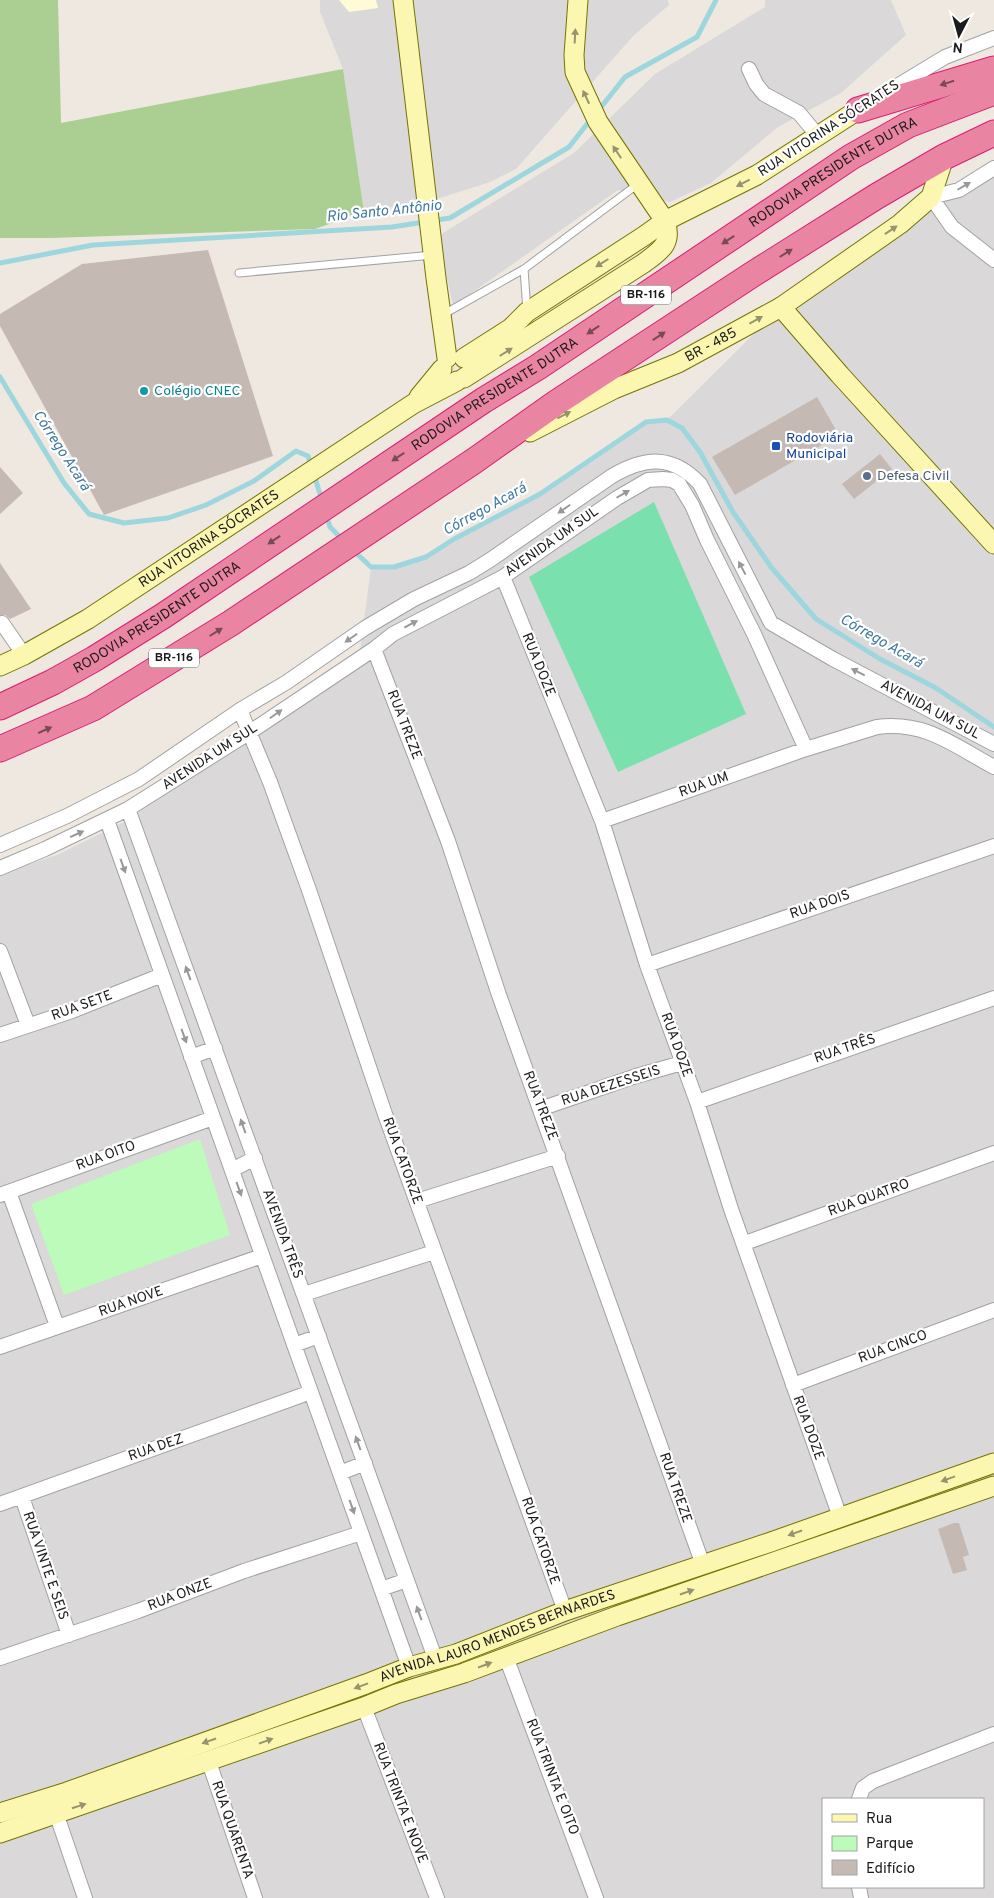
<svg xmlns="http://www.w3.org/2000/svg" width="994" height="1898" viewBox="0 0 994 1898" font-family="Overpass,sans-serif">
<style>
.residential{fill:#dad8d8;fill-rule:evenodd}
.education{fill:#fffbd8}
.forest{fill:#abcf93}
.park{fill:#bcfbba}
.pitch{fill:#7ae1ae}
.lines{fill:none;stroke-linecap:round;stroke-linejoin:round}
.stream{stroke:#9ed6dd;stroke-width:5}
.building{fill:#c5b9b4}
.lane-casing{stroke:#a2a2a2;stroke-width:9}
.street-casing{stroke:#a2a2a2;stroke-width:16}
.secondary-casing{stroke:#747401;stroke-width:21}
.highway-casing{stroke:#dc1d73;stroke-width:27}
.lane{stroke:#fff;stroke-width:7}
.street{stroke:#fff;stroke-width:14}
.secondary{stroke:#fbf7b0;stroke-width:19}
.highway{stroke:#e984a2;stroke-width:25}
.oneway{fill:#96946d}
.oneway2{fill:#784a58}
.oneway3{fill:#989898}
.culture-dot{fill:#0f9aa8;stroke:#fff;stroke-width:2}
.transit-dot{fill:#1a4fb4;stroke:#fff;stroke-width:2}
.service-dot{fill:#5c6f8a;stroke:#fff;stroke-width:2}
.labels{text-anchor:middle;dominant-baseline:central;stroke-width:4.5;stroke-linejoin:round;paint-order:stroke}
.shield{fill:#fff;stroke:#5f5f5f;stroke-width:1}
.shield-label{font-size:12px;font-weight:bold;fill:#1b1b1b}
.street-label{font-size:14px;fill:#1b1b1b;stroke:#fff}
.culture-label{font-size:14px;fill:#0d838f;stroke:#fff;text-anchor:start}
.transit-label{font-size:14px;fill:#164399;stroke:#fff;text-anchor:start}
.service-label{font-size:14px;fill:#4e5e75;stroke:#fff;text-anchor:start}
.water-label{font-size:15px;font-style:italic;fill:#40799e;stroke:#fff}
</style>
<rect width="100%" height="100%" fill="#eee8e0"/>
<!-- residential -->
<path class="residential" d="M320 0H668L669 5 634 35 516 169 490 182 440 198 364 212 343 69 320 12Z
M765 0H891L906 35 841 93 778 127 711 183 670 202 618 190 453 306 438 236 574 153 655 74 765 7Z
M994 168V1898H0V874L57 855 122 823 358 667 371 567H394L426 557 454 539 540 494 646 422 667 420 781 307 844 262ZM823 1799H983V1887H823Z"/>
<!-- education -->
<path class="education" d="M339 0H376L378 8 349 12Z"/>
<!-- forest -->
<path class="forest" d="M0 0H58L61 123 343 69 364 212 315 229 52 238H0Z"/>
<!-- park -->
<path class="park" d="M200 1139 230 1235 64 1295 31 1204Z"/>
<!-- pitch -->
<path class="pitch" d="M654 502 746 714 618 772 529 577Z"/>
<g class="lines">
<!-- stream -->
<path class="stream" d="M598 111 625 77 697 37 716 0
M0 263 93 245 392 227 450 218 569 147 591 119
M0 377 64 483 89 514 124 523 168 518 206 505 254 481 296 451 308 456 311 465
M314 474 322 501
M326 514 330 527 343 540
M352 549 371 567H394L426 557 454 539 540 494 646 422 667 420 682 428 700 452 733 512 771 567 816 619 880 659 936 688 994 727"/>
</g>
<!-- building -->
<path class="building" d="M208 250 273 456 104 515 0 326V314L82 264Z
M817 397 839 435 735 495 712 457Z
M880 454 892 469 854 499 842 484Z
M0 467 23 493 0 514Z
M0 563 31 609 10 619 5 615H0Z
M954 1523H959L969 1555 963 1557 967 1570 953 1574 938 1529Z"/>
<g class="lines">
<defs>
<path id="lane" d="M524 269 527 311
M239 273 433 255
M444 314 524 269 638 184"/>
<path id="street" d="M749 69 756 84 764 94 799 113 819 137
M884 94 945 57 994 38
M994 168 959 190 931 197 952 227 994 260
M503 577 602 821 647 965 697 1102 731 1209 840 1517
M2 623 24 655
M374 649 448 841 499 995 703 1565
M240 710 270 782 309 890 386 1117 565 1611
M128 809 435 1658
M107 820 409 1667
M602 821 806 749
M0 845 67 816 139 779 240 710 287 682 365 628 414 599 469 573 490 560 612 476C645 457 672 454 700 484L771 623 833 659 994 744
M0 868 45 849 128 809 250 732 374 649 393 634 503 577 617 498 648 480 663 479 672 480 679 484 692 505 707 540 754 634 806 749 877 727C926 721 953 745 994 767
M0 951 28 1025
M647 965 994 846
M0 1035 72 1011 162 975
M191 1057 215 1048
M697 1102 994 998
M540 1109 636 1076 682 1063
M232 1170 255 1158
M9 1192 57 1326
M0 1195 213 1118
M417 1201 558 1156
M745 1243 994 1153
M304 1294 434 1252
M294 1345 319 1336
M0 1347 262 1256
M793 1385 994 1310
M340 1473 365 1463
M22 1497 69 1635
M0 1504 311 1392
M381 1589 407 1580
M506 1657 596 1898
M0 1658 138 1611 244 1571 361 1533
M364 1707 437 1898
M209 1762 255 1898
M859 1799 863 1788 873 1781 994 1734
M56 1813 85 1898
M859 1887 861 1898"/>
<g id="secondary">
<path d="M403 0 436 278 447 358"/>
<path d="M781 307 840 375 994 544"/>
<path d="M464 358 511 328 527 312 644 236 665 221 757 175 858 110"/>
<path d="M464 378 644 263C660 251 673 244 665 221L598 122 575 72 574 55 578 0"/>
<path d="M419 397 442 369"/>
<path id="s1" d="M530 432 614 389 678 363 781 307 900 224 931 197 944 157"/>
<path id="s2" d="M0 666 24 655 88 619 413 404 457 381"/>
<path id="s3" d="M0 1813 67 1792 366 1684 409 1667 456 1654 565 1611 771 1542 994 1463"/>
<path d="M0 1833 364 1707 396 1694 464 1673 617 1616 994 1486"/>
</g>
<g id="highway">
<path d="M858 110 994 69"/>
<path id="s4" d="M0 707 53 682 94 659 163 616 484 400 538 367 851 157 908 125 994 92"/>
<path d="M0 749 93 708 231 623 474 461 556 403 753 274 877 196 944 157 994 133"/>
</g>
</defs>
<!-- lane casing -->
<use href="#lane" class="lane-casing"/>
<!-- street casing -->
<use href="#street" class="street-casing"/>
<!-- secondary casing -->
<use href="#secondary" class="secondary-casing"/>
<!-- highway casing -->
<use href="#highway" class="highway-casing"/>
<!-- lane -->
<use href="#lane" class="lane"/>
<!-- street -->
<use href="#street" class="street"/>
<!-- secondary -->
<use href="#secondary" class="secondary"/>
<!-- highway -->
<use href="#highway" class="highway"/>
</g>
<!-- one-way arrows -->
<defs><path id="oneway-solid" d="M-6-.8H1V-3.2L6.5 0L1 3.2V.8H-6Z" transform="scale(1.25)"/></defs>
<g class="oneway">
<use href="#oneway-solid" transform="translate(575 36) rotate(-87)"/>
<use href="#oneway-solid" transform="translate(586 97) rotate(-115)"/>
<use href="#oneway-solid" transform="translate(617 152) rotate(-124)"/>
<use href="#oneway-solid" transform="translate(743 183) rotate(153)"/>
<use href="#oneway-solid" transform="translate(891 230) rotate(-34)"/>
<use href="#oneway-solid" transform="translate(602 263) rotate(148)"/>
<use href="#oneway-solid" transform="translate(756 320) rotate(-29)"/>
<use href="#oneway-solid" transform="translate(506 352) rotate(-32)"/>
<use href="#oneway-solid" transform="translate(564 415) rotate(-27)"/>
<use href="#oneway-solid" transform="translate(948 1479) rotate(160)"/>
<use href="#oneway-solid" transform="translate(795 1533) rotate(161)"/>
<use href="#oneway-solid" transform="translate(687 1592) rotate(-19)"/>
<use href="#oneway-solid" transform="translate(485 1665) rotate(-21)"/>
<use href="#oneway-solid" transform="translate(361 1686) rotate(160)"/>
<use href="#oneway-solid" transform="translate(209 1741) rotate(161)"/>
<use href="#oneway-solid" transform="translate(266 1741) rotate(-20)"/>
<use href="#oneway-solid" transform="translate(79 1806) rotate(-18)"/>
</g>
<g class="oneway2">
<use href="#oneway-solid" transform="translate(947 83) rotate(162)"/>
<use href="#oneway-solid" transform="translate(728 240) rotate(147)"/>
<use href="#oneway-solid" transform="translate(786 253) rotate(-32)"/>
<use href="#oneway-solid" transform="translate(593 330) rotate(146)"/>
<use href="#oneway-solid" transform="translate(659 336) rotate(-33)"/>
<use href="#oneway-solid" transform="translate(398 457) rotate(146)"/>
<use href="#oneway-solid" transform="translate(274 540) rotate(146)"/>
<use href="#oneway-solid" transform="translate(216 632) rotate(-32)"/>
<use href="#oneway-solid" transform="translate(45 730) rotate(-24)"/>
</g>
<g class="oneway3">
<use href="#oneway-solid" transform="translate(964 186) rotate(-30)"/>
<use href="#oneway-solid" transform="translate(623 494) rotate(-30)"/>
<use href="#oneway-solid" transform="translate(564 509) rotate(145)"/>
<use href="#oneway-solid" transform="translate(742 568) rotate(-118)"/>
<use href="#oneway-solid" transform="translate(411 624) rotate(-28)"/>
<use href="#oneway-solid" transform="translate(351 638) rotate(145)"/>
<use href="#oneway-solid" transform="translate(858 672) rotate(-153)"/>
<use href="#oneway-solid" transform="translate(276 714) rotate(-35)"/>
<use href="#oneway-solid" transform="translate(77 834) rotate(-24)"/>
<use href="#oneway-solid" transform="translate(123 866) rotate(70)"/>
<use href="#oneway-solid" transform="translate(188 973) rotate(-110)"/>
<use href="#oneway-solid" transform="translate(184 1036) rotate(70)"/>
<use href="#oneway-solid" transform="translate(243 1126) rotate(-110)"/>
<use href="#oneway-solid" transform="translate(239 1189) rotate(70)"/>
<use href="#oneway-solid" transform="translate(358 1443) rotate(-110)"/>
<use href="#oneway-solid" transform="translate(352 1507) rotate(70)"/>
<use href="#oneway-solid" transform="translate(419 1613) rotate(-110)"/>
</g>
<!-- markers -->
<circle class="culture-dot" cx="144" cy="391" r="5"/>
<rect class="transit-dot" x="771" y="441" width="10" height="10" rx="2.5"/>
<circle class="service-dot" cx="867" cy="476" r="5"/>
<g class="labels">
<!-- shield labels -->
<g class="shield">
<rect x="621" y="285.5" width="50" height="19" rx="4"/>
<rect x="149" y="648.5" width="50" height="19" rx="4"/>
</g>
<g class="shield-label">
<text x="646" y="295">BR-116</text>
<text x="174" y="658">BR-116</text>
</g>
<!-- street labels -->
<g class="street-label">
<text transform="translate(829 129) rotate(-33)">RUA VITORINA SÓCRATES</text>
<text stroke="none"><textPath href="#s4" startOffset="991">RODOVIA PRESIDENTE DUTRA</textPath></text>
<text stroke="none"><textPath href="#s1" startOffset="201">BR - 485</textPath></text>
<text stroke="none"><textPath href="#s4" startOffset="586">RODOVIA PRESIDENTE DUTRA</textPath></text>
<text stroke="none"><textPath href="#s2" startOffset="245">RUA VITORINA SÓCRATES</textPath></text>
<text transform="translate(552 542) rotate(-35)">AVENIDA UM SUL</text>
<text stroke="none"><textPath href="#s4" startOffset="181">RODOVIA PRESIDENTE DUTRA</textPath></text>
<text transform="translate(538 665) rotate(68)">RUA DOZE</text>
<text transform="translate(930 710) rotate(28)">AVENIDA UM SUL</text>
<text transform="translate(404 725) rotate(69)">RUA TREZE</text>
<text transform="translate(210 757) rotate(-33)">AVENIDA UM SUL</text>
<text transform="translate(704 785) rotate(-19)">RUA UM</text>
<text transform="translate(820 905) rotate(-19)">RUA DOIS</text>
<text transform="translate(82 1006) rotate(-20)">RUA SETE</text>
<text transform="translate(676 1045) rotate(70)">RUA DOZE</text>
<text transform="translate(845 1049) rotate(-19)">RUA TRÊS</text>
<text transform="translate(611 1086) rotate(-18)">RUA DEZESSEIS</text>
<text transform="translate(540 1106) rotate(69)">RUA TREZE</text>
<text transform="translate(106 1156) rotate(-20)">RUA OITO</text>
<text transform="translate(402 1161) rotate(70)">RUA CATORZE</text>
<text transform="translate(869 1198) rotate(-20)">RUA QUATRO</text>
<text transform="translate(282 1234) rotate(70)">AVENIDA TRÊS</text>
<text transform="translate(131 1302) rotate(-19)">RUA NOVE</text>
<text transform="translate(893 1347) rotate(-20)">RUA CINCO</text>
<text transform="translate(808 1428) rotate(70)">RUA DOZE</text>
<text transform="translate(156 1448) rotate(-19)">RUA DEZ</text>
<text transform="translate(675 1488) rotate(71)">RUA TREZE</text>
<text transform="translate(540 1541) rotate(71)">RUA CATORZE</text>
<text transform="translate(45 1566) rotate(71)">RUA VINTE E SEIS</text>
<text transform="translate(180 1595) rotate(-21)">RUA ONZE</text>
<text stroke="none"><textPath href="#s3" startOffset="528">AVENIDA LAURO MENDES BERNARDES</textPath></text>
<text transform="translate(552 1777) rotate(69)">RUA TRINTA E OITO</text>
<text transform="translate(400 1803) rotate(69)">RUA TRINTA E NOVE</text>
<text transform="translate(232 1830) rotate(71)">RUA QUARENTA</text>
</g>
<!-- culture labels -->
<g class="culture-label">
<text x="154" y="391">Colégio CNEC</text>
</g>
<!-- transit labels -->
<g class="transit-label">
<text x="786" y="438">Rodoviária<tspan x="786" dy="16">Municipal</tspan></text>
</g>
<!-- service labels -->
<g class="service-label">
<text x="877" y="476">Defesa Civil</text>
</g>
<!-- water labels -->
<g class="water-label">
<text transform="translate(384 212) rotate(-6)">Rio Santo Antônio</text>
<text transform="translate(61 451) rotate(57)">Córrego Acará</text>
<text transform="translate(485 510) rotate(-29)">Córrego Acará</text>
<text transform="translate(881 642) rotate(30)">Córrego Acará</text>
</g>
</g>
<!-- legend -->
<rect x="822" y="1798" width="162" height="90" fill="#ffffff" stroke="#a4a4a4"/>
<rect x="832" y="1814" width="25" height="8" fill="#fbf7b0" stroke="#a4a4a4"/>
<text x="866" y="1823" font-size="15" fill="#1b1b1b">Rua</text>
<rect x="832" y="1836" width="25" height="15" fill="#bcfbba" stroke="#a4a4a4"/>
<text x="866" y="1848" font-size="15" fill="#1b1b1b">Parque</text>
<rect x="832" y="1860" width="25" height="15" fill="#c5b9b4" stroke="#a4a4a4"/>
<text x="866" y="1873" font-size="15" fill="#1b1b1b">Edifício</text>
<!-- north arrow -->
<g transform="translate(959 35) rotate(186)" stroke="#ffffff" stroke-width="4" paint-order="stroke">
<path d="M0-4L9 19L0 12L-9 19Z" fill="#1b1b1b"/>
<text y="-8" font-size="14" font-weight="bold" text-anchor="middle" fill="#1b1b1b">N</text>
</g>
</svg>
